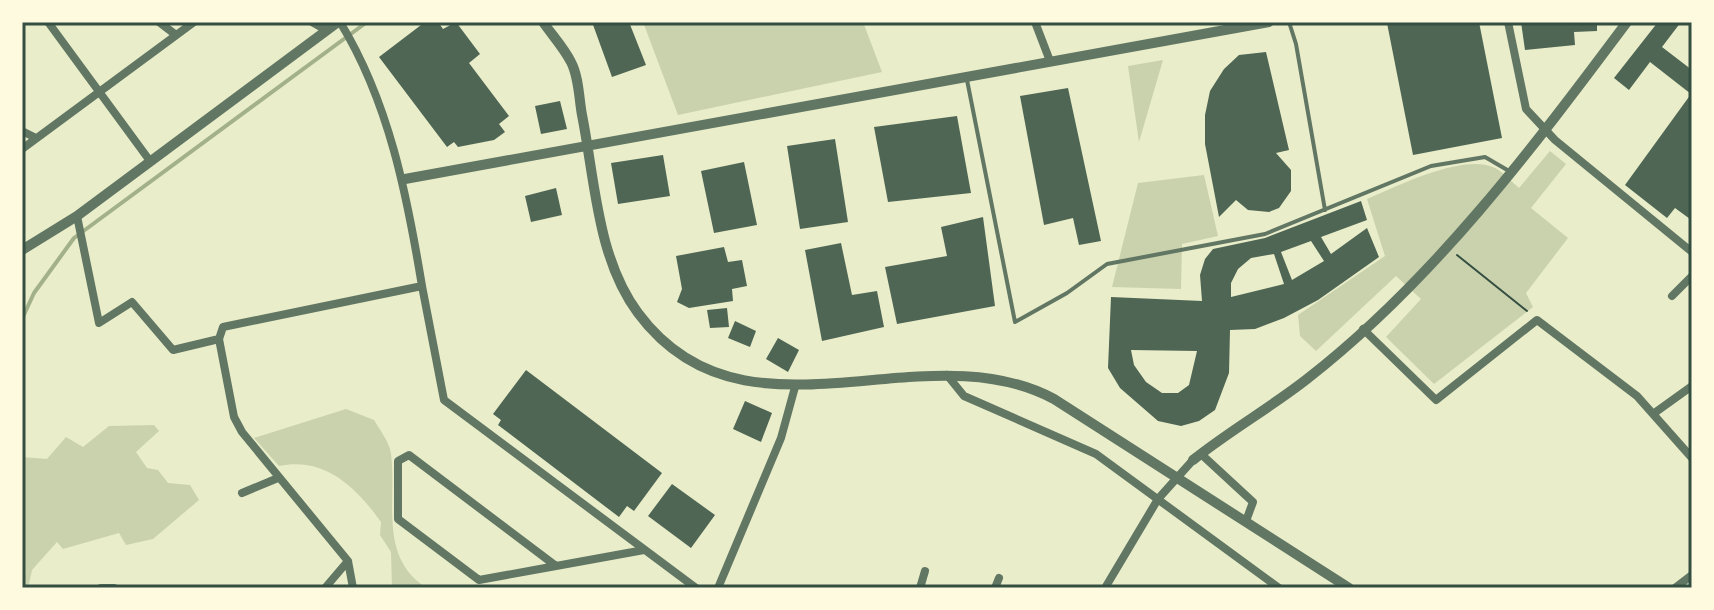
<svg xmlns="http://www.w3.org/2000/svg" width="1714" height="610" viewBox="0 0 1714 610" font-family="'Exo 2',sans-serif">
<style>
.green{fill:#cad2ad}
.lines{fill:none;stroke-linecap:round;stroke-linejoin:round}
.stream{stroke:#a3b18a;stroke-width:4}
.building{fill:#4f6655;fill-rule:evenodd}
.path{stroke:#344e41;stroke-width:2}
.service{stroke:#617663;stroke-width:4}
.minor{stroke:#617663;stroke-width:8}
.tertiary{stroke:#617663;stroke-width:10}
.neatline{fill:none;stroke:#344e41;stroke-width:3}
</style>
<rect width="100%" height="100%" fill="#e9edc9"/>
<!-- green -->
<path class="green" d="M643 22H863L882 72 678 115Z
M1163 60 1139 142 1128 66Z
M1550 151 1566 164 1531 208 1568 238 1526 293 1533 307 1434 384 1386 337 1421 299 1396 276 1316 351 1300 336 1298 315 1385 256 1367 199C1395 187 1465 152 1495 168 1503 172 1512 182 1519 188Z
M1204 175 1218 236 1182 244 1181 289 1112 287 1138 183Z
M346 409 374 420C380 430 390 443 391 454 397 500 378 558 427 588H392L391 552 380 535 381 522C357 488 325 456 279 466L254 438Z
M154 425 159 431 136 452 147 468 158 470 168 483 190 485 199 500 153 539 126 545 119 533 63 549 57 542 32 570 29 584 22 588V457L47 459 66 437 83 447 109 426Z"/>
<g class="lines">
<!-- stream -->
<path class="stream" d="M22 319 34 293 74 238 367 22"/>
</g>
<!-- building -->
<path class="building" d="M425 22H438L443 29 456 22 480 54 469 63 509 116 499 124 505 132 494 140 458 147 454 142 447 147 379 57Z
M592 22H629L646 65 612 77Z
M1479 22 1502 138 1413 155 1387 23Z
M1521 22H1597V31L1574 32 1575 45 1525 50Z
M1658 22H1681L1662 47 1692 70 1690 219 1675 208 1667 218 1625 185 1691 94 1650 62 1629 90 1614 78Z
M1266 52 1289 150 1276 153 1291 170V191L1279 208 1269 212 1248 210 1236 200 1219 217 1205 144V115L1210 91 1224 69 1239 55Z
M1068 88 1101 241 1079 245 1073 218 1044 225 1020 96Z
M560 101 567 129 541 134 535 106Z
M957 116 971 193 888 202 874 127Z
M835 139 848 222 800 229 787 146Z
M663 155 670 196 618 204 611 163Z
M744 162 757 225 714 233 701 171Z
M556 188 562 215 531 222 525 196Z
M1361 201 1367 220 1321 237 1331 254 1367 228 1379 257 1318 300 1284 318 1255 329 1230 330 1229 373 1215 410 1199 421 1181 426 1158 421 1120 388 1108 368 1111 297 1202 301 1200 275 1205 259 1213 249 1265 238ZM1311 241 1324 261 1292 280 1281 252ZM1274 254 1284 284 1231 297V283L1238 269 1251 258ZM1131 350 1197 351 1189 385 1178 393H1162L1146 382 1134 365Z
M983 217 995 306 897 324 885 267 947 256 941 227Z
M841 243 852 295 877 291 884 327 822 341 805 250Z
M724 247 728 262 742 260 747 286 732 289 733 301 689 308 677 302 682 289 676 256Z
M727 308 729 327 710 328 707 310Z
M735 321 756 331 750 347 728 338Z
M778 338 799 350 788 372 766 359Z
M526 370 662 473 634 511 627 506 619 517 498 425 501 420 493 414Z
M745 401 772 413 761 442 733 429Z
M672 484 715 515 691 548 648 516Z"/>
<g class="lines">
<!-- path -->
<path class="path" d="M1457 255 1527 311"/>
<!-- service -->
<path class="service" d="M1289 22 1296 44 1325 210
M967 80 1015 322 1067 293 1107 264 1265 234 1431 166 1485 157 1509 171"/>
<!-- minor -->
<path class="minor" d="M48 22 150 161
M159 22 176 35
M312 22 326 30
M340 22C389 102 407 195 422 286L223 327 219 339 234 417 242 432 348 561 353 588
M1035 22 1050 61
M1508 22 1526 109 1555 140 1692 252
M22 131 36 138
M22 149 194 22
M77 216 99 323 132 302 173 350 219 339
M422 286 444 400 696 588
M1672 296 1692 276
M1363 329 1436 400 1537 320 1637 396 1692 458
M947 375 964 396 1096 454 1279 588
M1653 414 1692 386
M1201 454 1253 502 1246 521
M242 493 278 478
M556 566 479 580 398 519V461L409 455 556 566 644 550
M101 588H114
M325 588 348 561
M718 588 781 438 795 387
M920 588 925 571
M995 588 999 578
M1105 588 1158 499 1193 460
M1675 588 1692 575"/>
<!-- tertiary -->
<path class="tertiary" d="M543 22C552 35 564 48 571 62 579 77 579 99 582 115 595 180 597 258 638 313 744 456 922 328 1054 399L1349 588
M405 179 1269 22
M22 250 77 216 338 22
M1193 460C1229 431 1270 408 1307 379 1433 281 1532 149 1627 22"/>
</g>
<!-- border -->
<rect width="1714" height="610" fill="none" stroke="#fefae0" stroke-width="48"/>
<rect x="24" y="24" width="1666" height="562" class="neatline"/>
</svg>
